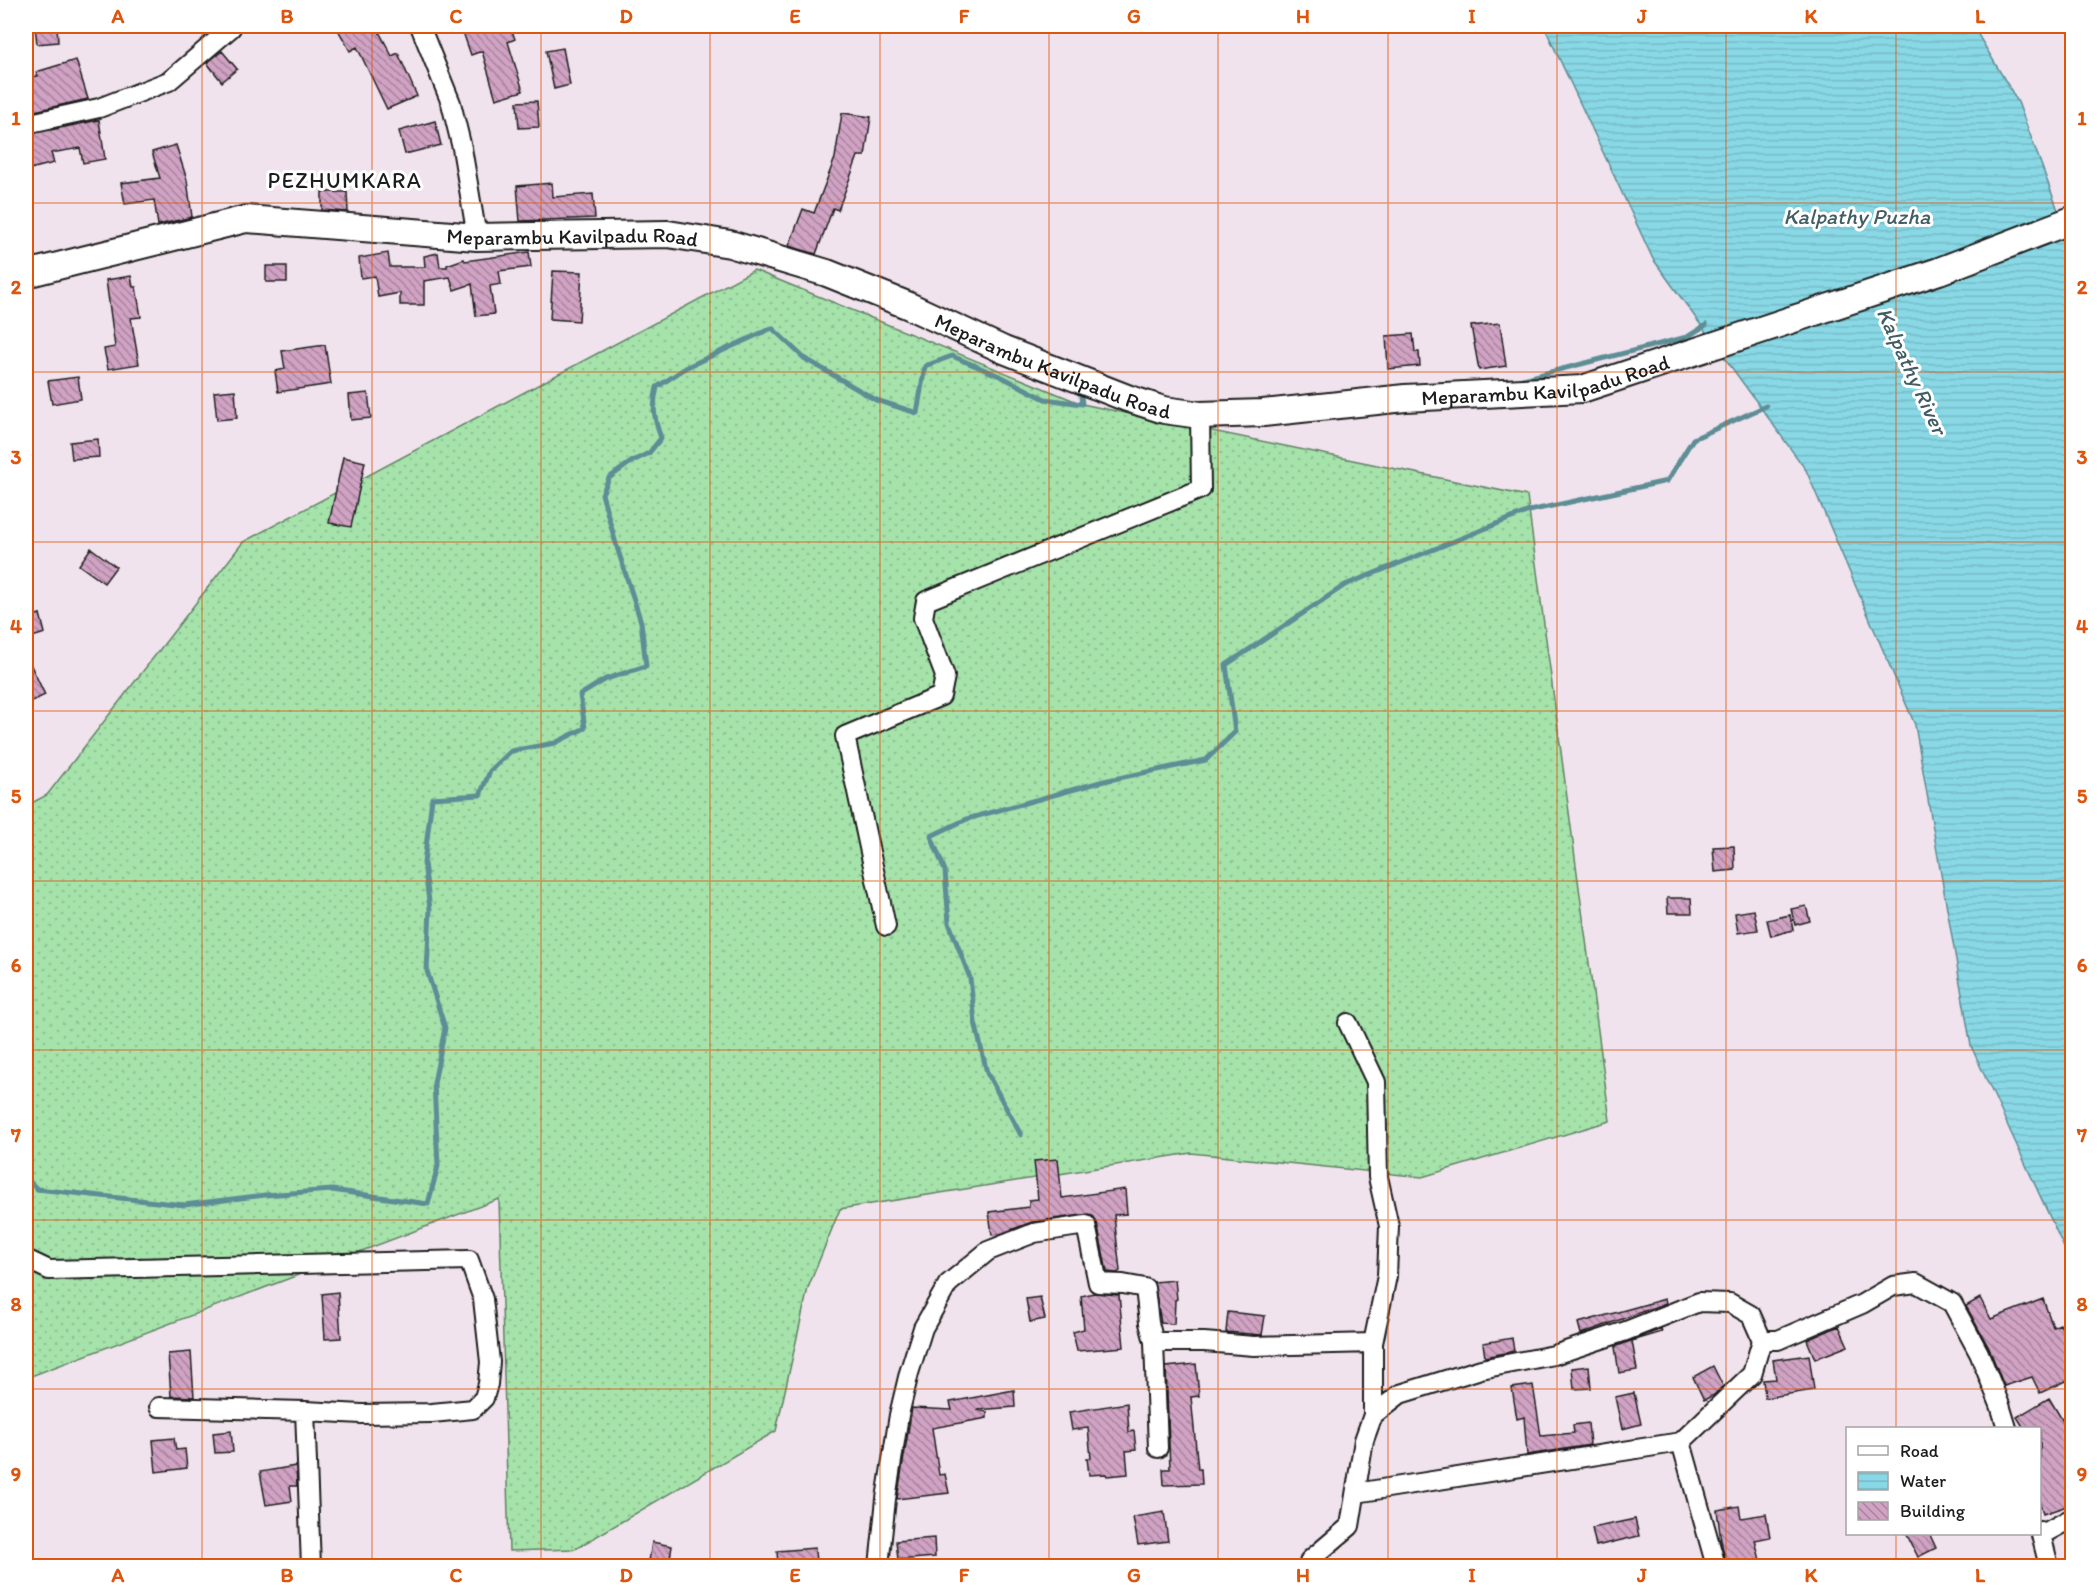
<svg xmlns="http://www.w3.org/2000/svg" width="2098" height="1592" viewBox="0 0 2098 1592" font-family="Itim,sans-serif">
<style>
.grass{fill:url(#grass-dots);stroke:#608064;stroke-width:1.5}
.water{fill:url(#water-rules);stroke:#5d8d95;stroke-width:1.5}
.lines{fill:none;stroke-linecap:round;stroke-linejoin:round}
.stream{stroke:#5d8d95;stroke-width:5}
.building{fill:url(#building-back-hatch);stroke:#1c1c1c;stroke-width:1.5}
.street-casing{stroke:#1c1c1c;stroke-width:22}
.secondary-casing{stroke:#1c1c1c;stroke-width:30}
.street{stroke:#fff;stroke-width:18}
.secondary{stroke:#fff;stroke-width:26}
.grid{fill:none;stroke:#de560d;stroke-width:1.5;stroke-opacity:0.55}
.labels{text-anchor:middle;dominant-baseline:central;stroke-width:6;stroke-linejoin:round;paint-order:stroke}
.street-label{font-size:21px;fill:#1c1c1c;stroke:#fff}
.neighbourhood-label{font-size:22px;letter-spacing:1.5px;fill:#1c1c1c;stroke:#fff}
.water-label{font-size:22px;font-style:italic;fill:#425e63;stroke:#fff}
.neatline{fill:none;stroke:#de560d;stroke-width:2}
.grid-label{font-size:20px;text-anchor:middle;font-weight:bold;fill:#de560d}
</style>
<defs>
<pattern id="grass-dots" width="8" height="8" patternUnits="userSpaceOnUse" patternTransform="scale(1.5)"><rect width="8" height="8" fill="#a5e3ab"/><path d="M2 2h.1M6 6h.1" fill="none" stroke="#8dc293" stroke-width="1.8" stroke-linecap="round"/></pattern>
<pattern id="water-rules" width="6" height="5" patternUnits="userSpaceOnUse" patternTransform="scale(1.5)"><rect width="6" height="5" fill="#89d8e6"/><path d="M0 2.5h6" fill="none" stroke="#76b9c5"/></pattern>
<pattern id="building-back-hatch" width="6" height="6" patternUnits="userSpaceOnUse" patternTransform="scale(1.5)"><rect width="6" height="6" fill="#d0a2c3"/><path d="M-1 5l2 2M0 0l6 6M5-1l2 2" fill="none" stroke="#a8839e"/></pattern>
</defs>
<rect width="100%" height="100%" fill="#f1e3ed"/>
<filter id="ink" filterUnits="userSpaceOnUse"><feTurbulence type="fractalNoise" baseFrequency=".0167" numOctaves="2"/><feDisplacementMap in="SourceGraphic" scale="12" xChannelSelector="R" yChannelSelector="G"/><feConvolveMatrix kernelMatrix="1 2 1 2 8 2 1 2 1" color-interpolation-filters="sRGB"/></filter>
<g filter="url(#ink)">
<!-- grass -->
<path class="grass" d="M754 270 1082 404 1527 496 1610 1121 1422 1177 1191 1153 840 1209 808 1288 776 1431 575 1549 509 1551 499 1199 26 1378V806L47 795 243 542Z"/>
<!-- water -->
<path class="water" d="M1544 26H1973L2018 102 2072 248V1265L1971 1046 1915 725 1806 470 1653 259Z"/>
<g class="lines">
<!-- stream -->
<path class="stream" d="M1515 381 1687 337 1706 325
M1021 1135 987 1073 975 1022 970 978 949 923 945 871 931 836 967 819 1104 781 1206 760 1235 732 1226 665 1345 585 1529 511 1667 481 1693 439 1766 406
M26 1178 37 1189 184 1205 265 1195 332 1190 428 1204 438 1166 434 1083 445 1028 427 971 430 909 424 863 432 798 480 795 490 771 511 751 555 743 585 728 580 695 606 679 646 666 641 622 616 544 602 494 609 478 631 462 649 453 661 438C654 419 652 407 657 387L687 367 772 328 804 358 876 400 917 413 925 366 952 356 1002 377 1045 399 1082 404 1080 388"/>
</g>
<!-- building -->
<path class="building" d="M35 26H57L58 42 37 44Z
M336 26H376L392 56 398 53 417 96 387 109 357 47 350 51Z
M481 26H510L515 39 508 42 523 91 496 99 482 51 471 55 463 32Z
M563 48 570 85 554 89 546 51Z
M222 51 237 69 222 82 207 63Z
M76 60 88 99 26 113V78L38 76 36 72Z
M537 101 539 127 519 128 517 102Z
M842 113 871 117 865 156H858L838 210 833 208 816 254 789 246 803 209 814 213 835 158Z
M99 120 105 159 83 163 80 148 51 153 54 163 30 169 26 152V135Z
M435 121 441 145 405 154 399 131Z
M176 145 187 180 192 217 158 225 154 200 125 204 121 183 160 178 152 152Z
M552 183 553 197 593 194 595 218 520 221 517 186Z
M322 192H347L348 212 322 210Z
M529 252 531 267 499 271 501 284 490 286 494 314 476 316 472 284 454 290 450 277 424 281V305H400V293L378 297 375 276 361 278 359 258 388 253 390 267H425L424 256 438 253 440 267H447V265L464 259 465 261Z
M266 266H287V282H266Z
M553 271 582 272 579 321 550 319Z
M131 276 133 287H136L141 317 131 318 139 364 108 369 104 349 115 347 106 280Z
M1500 323 1506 366 1479 370 1471 326Z
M1413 334 1415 352H1419L1420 366 1388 369 1386 336Z
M325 345 331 384 278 392 275 371 285 369 282 351Z
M78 377 81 399 52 404 48 381Z
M235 390 237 418 217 420 214 392Z
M368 393 371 418 351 420 349 395Z
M98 439 99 457 72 459 70 442Z
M343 457 365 462 351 527 329 523Z
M91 548 116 567 104 583 79 565Z
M40 614 45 633 26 639V618Z
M26 655 45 695 26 704Z
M1734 846 1735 870 1715 872 1713 847Z
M1667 898H1691L1692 913H1668Z
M1806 906 1810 921 1795 925 1791 909Z
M1754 910 1758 930 1738 933 1735 913Z
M1790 915 1793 930 1771 936 1767 920Z
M1058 1159 1062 1198 1125 1189 1127 1214 1114 1215 1120 1271 1117 1273 1107 1272 1097 1223 1094 1217 1089 1214 1032 1222 1000 1234 992 1235 989 1212 1029 1207V1200L1038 1199 1034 1161Z
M1175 1280 1177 1299 1175 1300 1174 1324 1161 1323 1154 1282Z
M338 1292 341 1338 325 1339 322 1294Z
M1094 1293 1119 1295 1124 1347 1077 1351 1073 1332 1084 1329 1081 1296Z
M1040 1297 1045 1319 1030 1322 1026 1299Z
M1980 1298 1991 1319 2043 1299 2053 1327 2060 1324 2073 1352V1378L2040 1393 2032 1377 2004 1386 1989 1348 1966 1306Z
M1665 1299 1666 1303 1581 1334 1578 1323Z
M1228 1312 1265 1316 1262 1335 1226 1332Z
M1839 1326 1848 1346 1815 1359 1807 1340Z
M1661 1329 1662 1332 1632 1341 1637 1370 1619 1373 1615 1347Z
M1512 1338 1514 1351 1485 1357 1483 1343Z
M191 1352 194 1397 171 1396 168 1354Z
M1809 1355 1814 1390 1765 1398 1763 1380 1776 1379 1773 1360Z
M1196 1364 1199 1396 1191 1397 1198 1469H1201L1202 1484 1164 1485 1163 1469H1170L1166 1367Z
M1589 1366 1591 1388 1574 1389 1572 1368Z
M1713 1366 1723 1386 1714 1395 1704 1400 1693 1377Z
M1533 1385 1541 1436 1574 1433 1573 1425 1588 1423 1590 1445 1527 1455 1524 1417 1517 1419 1512 1388Z
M1014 1390 1015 1407 977 1410 987 1412V1418L932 1428 939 1475 945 1474 949 1493 897 1499 912 1408 952 1410 950 1402Z
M1634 1393 1641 1424 1622 1429 1615 1397Z
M2049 1398 2073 1438V1504L2043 1514 2040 1503V1428H2024L2017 1417Z
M1127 1403 1129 1432 1134 1431 1136 1450 1126 1451 1128 1474 1107 1476 1106 1474 1089 1475 1087 1458H1091L1088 1428 1072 1430 1069 1412Z
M231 1431 233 1452 215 1453 213 1433Z
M174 1438 176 1450 185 1449 187 1468 156 1472 153 1440Z
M296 1466 297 1486H290L292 1501 266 1505 260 1472Z
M1739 1506 1741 1518 1766 1514 1770 1537 1755 1540 1760 1560 1758 1561 1759 1566H1727L1721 1541 1717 1510Z
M1164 1512 1168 1541 1138 1545 1133 1517Z
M1635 1519 1639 1536 1596 1546 1592 1528Z
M1906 1533H1929L1936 1548 1918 1557Z
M934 1538 935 1557 898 1560 896 1541Z
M652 1542 672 1546 669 1564 649 1561Z
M815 1548 816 1565 778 1566 777 1551Z"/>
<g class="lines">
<defs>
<path id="street" d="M420 26 451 103 462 148 477 237
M26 124 99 108 169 81 231 28
M886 926 845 736 941 696 945 676 923 618 926 601 1201 489 1200 415
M1348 1023 1376 1082 1378 1177 1389 1226 1387 1276 1373 1343V1415
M26 1259 49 1270 469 1260 483 1299 490 1362 488 1384 484 1398 473 1409 432 1413 362 1414 305 1411 311 1566
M1154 1342 1158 1448
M159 1407 305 1411
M1681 1442 1716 1566
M1356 1493 1681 1442 1752 1374 1762 1340
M2040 1531 2049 1566
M2041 1535 2072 1518
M879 1566 886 1499 899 1415 909 1373 923 1328 948 1284 988 1251 1034 1233 1086 1225 1098 1283 1123 1284 1145 1288 1149 1323 1154 1342H1204L1254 1346 1373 1343
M1308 1566 1310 1560 1350 1526 1364 1440 1373 1415 1400 1394 1481 1369 1554 1355 1626 1331 1699 1302 1730 1303 1751 1315 1762 1340H1778L1862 1304 1893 1286 1916 1283 1952 1303 1979 1353 2000 1405 2007 1428"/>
<g id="secondary">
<path id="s1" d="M26 274 246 219 477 237 668 234 730 244 827 273 907 305 1004 350 1127 398 1164 410 1200 415 1263 413 1405 398 1582 389 1939 271 2072 220"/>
</g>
</defs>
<!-- street casing -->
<use href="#street" class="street-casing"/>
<!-- secondary casing -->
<use href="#secondary" class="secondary-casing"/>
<!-- street -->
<use href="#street" class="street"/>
<!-- secondary -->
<use href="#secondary" class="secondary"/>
</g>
</g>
<!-- grid -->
<path class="grid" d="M202 26V1566M372 26V1566M541 26V1566M710 26V1566M880 26V1566M1049 26V1566M1218 26V1566M1388 26V1566M1557 26V1566M1726 26V1566M1896 26V1428M26 203H2072M26 372H2072M26 542H2072M26 711H2072M26 881H2072M26 1050H2072M26 1220H2072M26 1389H2072M1896 1534V1566"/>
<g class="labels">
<!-- street labels -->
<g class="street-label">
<text stroke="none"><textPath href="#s1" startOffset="554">Meparambu Kavilpadu Road</textPath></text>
<text stroke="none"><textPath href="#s1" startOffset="1058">Meparambu Kavilpadu Road</textPath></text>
<text stroke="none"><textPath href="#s1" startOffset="1562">Meparambu Kavilpadu Road</textPath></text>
</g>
<!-- neighbourhood labels -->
<g class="neighbourhood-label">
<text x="345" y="180">PEZHUMKARA</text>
</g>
<!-- water labels -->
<g class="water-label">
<text x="1857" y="216">Kalpathy Puzha</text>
<text transform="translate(1912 371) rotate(65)">Kalpathy River</text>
</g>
</g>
<!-- margin -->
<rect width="2098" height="1592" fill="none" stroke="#fff" stroke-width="66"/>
<!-- legend -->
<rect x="1846" y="1427" width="195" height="108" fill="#ffffff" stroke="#a4a4a4" stroke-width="1.5"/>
<rect x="1858" y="1446" width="30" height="9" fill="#ffffff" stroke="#a4a4a4" stroke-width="1.5"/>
<text x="1900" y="1457" font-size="18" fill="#1c1c1c">Road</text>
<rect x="1858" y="1472" width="30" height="18" fill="url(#water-rules)" stroke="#a4a4a4" stroke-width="1.5"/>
<text x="1900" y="1487" font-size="18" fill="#1c1c1c">Water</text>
<rect x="1858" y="1502" width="30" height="18" fill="url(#building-back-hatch)" stroke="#a4a4a4" stroke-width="1.5"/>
<text x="1900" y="1517" font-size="18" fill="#1c1c1c">Building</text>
<rect x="33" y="33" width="2032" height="1526" class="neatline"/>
<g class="grid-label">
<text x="118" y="23">A</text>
<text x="287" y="23">B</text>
<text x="456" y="23">C</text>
<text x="626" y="23">D</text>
<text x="795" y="23">E</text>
<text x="964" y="23">F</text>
<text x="1134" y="23">G</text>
<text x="1303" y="23">H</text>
<text x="1472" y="23">I</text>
<text x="1642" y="23">J</text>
<text x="1811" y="23">K</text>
<text x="1980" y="23">L</text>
<text x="16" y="125">1</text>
<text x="2082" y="125">1</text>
<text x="16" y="294">2</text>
<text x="2082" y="294">2</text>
<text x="16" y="464">3</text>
<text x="2082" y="464">3</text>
<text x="16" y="633">4</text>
<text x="2082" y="633">4</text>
<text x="16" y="803">5</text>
<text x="2082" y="803">5</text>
<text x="16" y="972">6</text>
<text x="2082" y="972">6</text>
<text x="16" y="1142">7</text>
<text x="2082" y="1142">7</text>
<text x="16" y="1311">8</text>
<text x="2082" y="1311">8</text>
<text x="16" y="1481">9</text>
<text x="2082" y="1481">9</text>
<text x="118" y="1582">A</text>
<text x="287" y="1582">B</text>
<text x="456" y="1582">C</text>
<text x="626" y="1582">D</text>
<text x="795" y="1582">E</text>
<text x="964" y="1582">F</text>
<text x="1134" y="1582">G</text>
<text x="1303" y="1582">H</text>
<text x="1472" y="1582">I</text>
<text x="1642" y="1582">J</text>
<text x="1811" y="1582">K</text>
<text x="1980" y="1582">L</text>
</g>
</svg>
